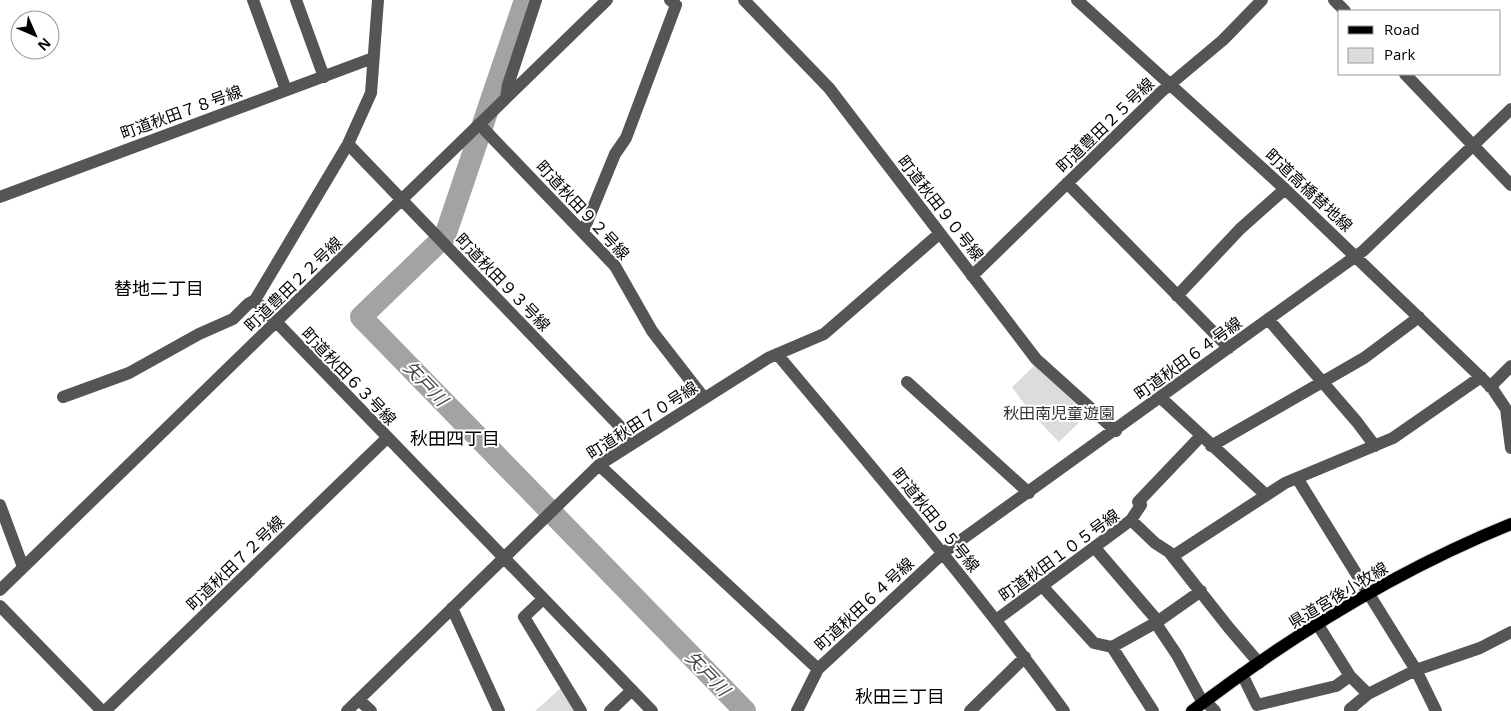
<svg xmlns="http://www.w3.org/2000/svg" width="1511" height="711" viewBox="0 0 1511 711" font-family="'Open Sans','Noto Sans JP',sans-serif">
<style>
.green{fill:#dcdcdc}
.lines{fill:none;stroke-linecap:round;stroke-linejoin:round}
.river{stroke:#a3a3a3;stroke-width:22}
.major-casing{stroke:#dbdbdb;stroke-width:14}
.minor{stroke:#555;stroke-width:12}
.major{stroke:#000;stroke-width:12}
.labels{text-anchor:middle;dominant-baseline:central;stroke-width:4;stroke-linejoin:round;paint-order:stroke}
.street-label{font-size:16px;fill:#000;stroke:#fff}
.park-label{font-size:16px;fill:#333;stroke:#fff}
.neighbourhood-label{font-size:18px;fill:#000;stroke:#fff}
.water-label{font-size:18px;font-style:italic;fill:#444;stroke:#fff}
</style>
<rect width="100%" height="100%" fill="#fff"/>
<!-- green -->
<path class="green" d="M1035 365 1089 413 1059 442 1030 412 1012 387Z
M563 686 577 711H535Z"/>
<g class="lines">
<!-- river -->
<path class="river" d="M525 0 445 236 361 317 745 711"/>
<defs>
<path id="major" d="M1192 711C1289 637 1397 570 1511 524"/>
</defs>
<!-- major casing -->
<use href="#major" class="major-casing"/>
<!-- minor -->
<path class="minor" d="M253 0 286 90
M296 0 324 77
M378 0 371 93 348 144 255 300 652 711
M744 0 829 88 1036 359 1116 431
M1077 0 1285 189 1492 388 1506 409 1511 448
M1334 0 1345 11
M1405 74 1511 185
M506 98 508 85 536 0
M479 124 615 266 652 331 704 398
M348 144 635 442
M1067 183 1229 348
M0 197 373 58
M583 232 615 154 626 138 676 5 670 0
M972 276 1161 92 1223 40 1262 0
M1177 296 1240 229 1285 189
M1268 319 1357 422 1375 446
M777 354C875 471 974 587 1064 711
M907 382 1029 493
M1490 387 1511 366
M63 397 129 373 199 334 233 319 248 304 255 300
M1161 398 1266 495
M1211 446 1364 358 1419 317
M599 465 818 669
M1297 478 1416 670 1436 711
M0 505 23 567
M1131 520 1141 505 1138 502 1200 437
M1095 548 1156 619 1159 628 1177 655 1203 703
M1173 556 1285 483 1393 438 1481 377
M1043 587 1094 643 1112 647 1153 711
M0 590 607 0
M543 599 524 617 581 711
M0 606 102 711
M452 608 499 711
M996 620 1131 520 1155 543 1169 552 1229 628 1259 663
M1318 625 1350 676 1368 694 1416 670 1480 648 1511 632
M1112 647 1157 622 1201 591
M1242 674 1257 705 1336 686 1350 676
M359 700 371 711
M1205 701 1215 711
M1350 709 1368 694
M105 711 387 438
M347 711 599 465 768 358 824 334 939 234
M610 711 632 690
M797 711 818 669 943 553 1363 251 1511 109
M970 711 1025 657"/>
<!-- major -->
<use href="#major" class="major"/>
</g>
<g class="labels">
<!-- street labels -->
<g class="street-label">
<text transform="translate(181 112) rotate(-20)">町道秋田７８号線</text>
<text transform="translate(1105 125) rotate(-44)">町道豊田２５号線</text>
<text transform="translate(1309 190) rotate(43)">町道高橋替地線</text>
<text transform="translate(941 208) rotate(52)">町道秋田９０号線</text>
<text transform="translate(583 210) rotate(47)">町道秋田９２号線</text>
<text transform="translate(503 282) rotate(46)">町道秋田９３号線</text>
<text transform="translate(293 284) rotate(-44)">町道豊田２２号線</text>
<text transform="translate(1188 358) rotate(-36)">町道秋田６４号線</text>
<text transform="translate(349 376) rotate(46)">町道秋田６３号線</text>
<text transform="translate(642 420) rotate(-33)">町道秋田７０号線</text>
<text transform="translate(936 520) rotate(51)">町道秋田９５号線</text>
<text transform="translate(1059 555) rotate(-36)">町道秋田１０５号線</text>
<text transform="translate(235 563) rotate(-44)">町道秋田７２号線</text>
<text transform="translate(1338 595) rotate(-31)">県道宮後小牧線</text>
<text transform="translate(864 604) rotate(-43)">町道秋田６４号線</text>
</g>
<!-- park labels -->
<g class="park-label">
<text x="1059" y="413">秋田南児童遊園</text>
</g>
<!-- neighbourhood labels -->
<g class="neighbourhood-label">
<text x="159" y="288">替地二丁目</text>
<text x="455" y="438">秋田四丁目</text>
<text x="900" y="696">秋田三丁目</text>
</g>
<!-- water labels -->
<g class="water-label">
<text transform="translate(426 383) rotate(46)">矢戸川</text>
<text transform="translate(708 673) rotate(46)">矢戸川</text>
</g>
</g>
<!-- legend -->
<rect x="1338" y="10" width="162" height="65" fill="#ffffff" stroke="#999999"/>
<rect x="1348" y="26" width="25" height="8" fill="#000000" stroke="#999999"/>
<text x="1384" y="35" font-size="15" fill="#000000">Road</text>
<rect x="1348" y="48" width="25" height="15" fill="#dcdcdc" stroke="#999999"/>
<text x="1384" y="60" font-size="15" fill="#000000">Park</text>
<!-- north arrow -->
<g transform="translate(35 35) rotate(135)"><circle r="24" fill="#ffffff" stroke="#999999"/>
<path d="M0-4L9 19L0 12L-9 19Z" fill="#000000"/>
<text y="-8" font-size="14" font-weight="bold" text-anchor="middle" fill="#000000">N</text>
</g>
</svg>
